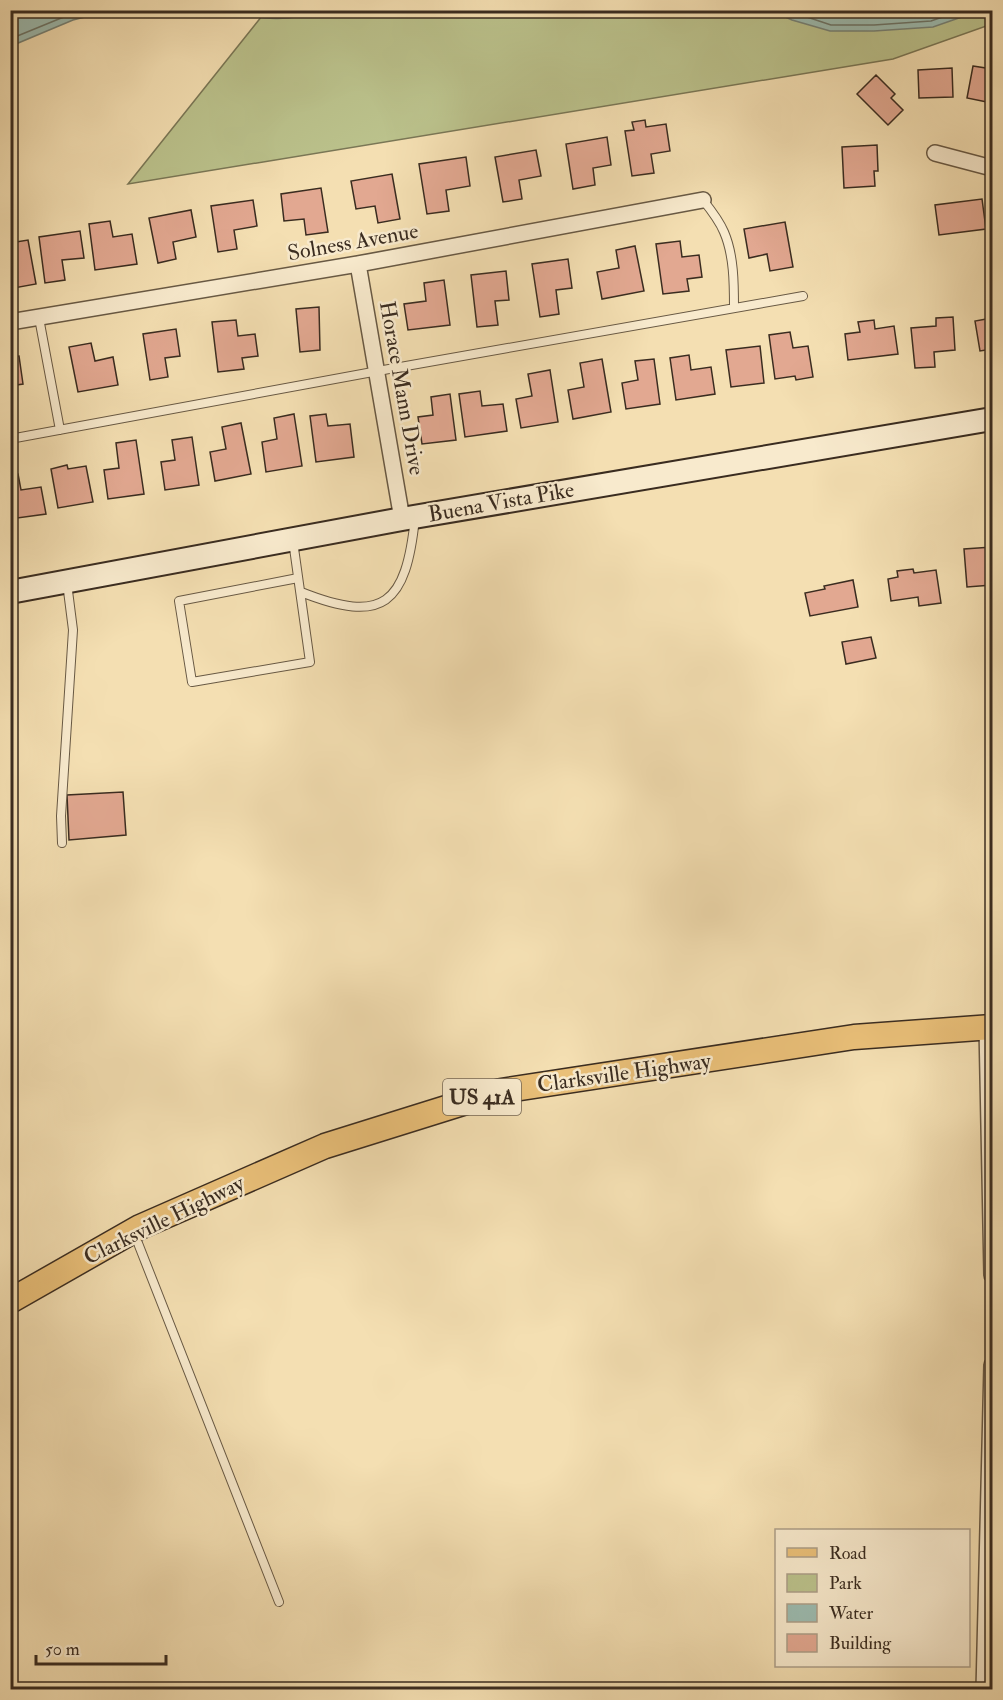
<svg xmlns="http://www.w3.org/2000/svg" width="1003" height="1700" viewBox="0 0 1003 1700" font-family="'IM FELL Double Pica',serif">
<style>
.green{fill:#bbc28c;stroke:#7a7756;stroke-width:1.5}
.water{fill:#9cbcb1;stroke:#758277;stroke-width:1.5}
.lines{fill:none;stroke-linecap:round;stroke-linejoin:round}
.shore{stroke:#6b7468;stroke-width:1.5}
.building{fill:#e2a891;stroke:#3a2c20;stroke-width:1.5}
.lane-casing{stroke:#685944;stroke-width:10}
.street-casing{stroke:#685944;stroke-width:18}
.secondary-casing{stroke:#3a2c20;stroke-width:26}
.primary-casing{stroke:#3a2c20;stroke-width:27}
.lane{stroke:#f8eacd;stroke-width:8}
.street{stroke:#f8eacd;stroke-width:15}
.secondary{stroke:#f8eacd;stroke-width:22}
.primary{stroke:#eac079;stroke-width:24}
.labels{text-anchor:middle;dominant-baseline:central;stroke-width:5;stroke-linejoin:round;paint-order:stroke}
.shield{fill:#f8eacd;stroke:#736554;stroke-width:1.5}
.shield-label{font-size:21px;font-weight:bold;fill:#3a2c20}
.street-label{font-size:22px;fill:#3a2c20;stroke:#f8eacd}
</style>
<rect width="100%" height="100%" fill="#f4dfb2"/>
<filter id="stains"><feTurbulence type="fractalNoise" baseFrequency=".00333" numOctaves="4"/><feColorMatrix values="0 0 0 0 .2 0 0 0 0 .09 0 0 0 0 .02 0 0 0 .5 -.17"/></filter>
<radialGradient id="worn" r=".72"><stop offset=".6" stop-color="#630" stop-opacity="0"/><stop offset="1" stop-color="#630" stop-opacity=".3"/></radialGradient>
<!-- green -->
<path class="green" d="M266 11H992V24L893 59 128 184Z"/>
<!-- water -->
<path class="water" d="M11 10H109V11L73 20 11 46Z
M229 11H326C290 20 265 22 229 11Z
M772 11H979L933 27 874 31H830L792 20Z"/>
<g class="lines">
<!-- shore -->
<path class="shore" d="M786 10 831 25H874L931 21 962 10
M808 10 833 17H874L930 13 938 10
M10 39 71 14 85 10"/>
</g>
<!-- building -->
<path class="building" d="M973 66 992 69V103L967 98Z
M952 68 953 97 919 98 918 70Z
M876 75 895 94 891 98 903 110 888 125 857 94Z
M645 120 646 127 666 124 670 151 651 154 654 173 632 176 625 131 634 130 632 122Z
M607 137 611 165 593 168 595 185 573 189 566 144Z
M877 145 878 171H874L875 186 844 188 842 147Z
M536 150 541 176 519 180 522 199 503 202 495 157Z
M466 157 470 186 446 190 449 211 427 214 419 164Z
M392 174 400 219 378 223 375 206 356 209 351 181Z
M321 188 328 232 306 235 304 219 284 221 281 194Z
M982 199 986 229 939 235 935 205Z
M253 200 257 226 234 230 237 249 218 252 211 206Z
M191 210 196 237 173 242 176 259 158 263 149 218Z
M110 221 113 237 132 234 137 264 95 270 89 224Z
M785 222 793 267 770 271 767 254 749 258 744 229Z
M80 231 84 258 62 260 65 280 45 283 39 237Z
M28 240 36 284 14 288 10 271V243Z
M680 241 682 257 699 255 702 277 687 279 689 291 663 294 656 244Z
M635 246 644 291 602 299 597 272 619 268 616 250Z
M568 259 572 288 556 290 559 314 540 317 532 264Z
M506 271 509 300 495 301 498 325 477 327 471 275Z
M444 280 450 325 408 330 404 304 426 301 424 283Z
M319 307 320 350 300 352 296 309Z
M953 317 955 350 934 352 935 367 915 368 911 328 936 326V318Z
M992 318V349L980 351 975 321Z
M236 320 238 336 255 334 258 356 242 358 244 369 218 372 212 322Z
M874 320 875 329 894 326 898 354 848 360 845 334 860 332 858 322Z
M176 329 180 356 165 358 168 377 150 380 143 334Z
M790 332 793 348 808 346 813 377 796 380 795 376 775 379 769 335Z
M91 343 95 361 113 357 118 385 78 392 69 347Z
M760 346 764 383 731 387 726 350Z
M689 355 691 370 711 367 715 394 676 400 670 358Z
M19 356 23 384 10 386V357Z
M602 359 611 412 573 419 568 390 584 387 580 363Z
M654 359 660 404 626 409 622 383 638 380 635 361Z
M550 370 558 422 521 428 516 399 532 396 528 374Z
M480 391 482 406 503 404 507 431 465 437 459 394Z
M450 394 456 440 422 444 418 417 433 415 431 397Z
M294 414 302 466 266 472 262 442 277 439 274 418Z
M326 414 328 426 350 424 354 457 316 462 310 416Z
M241 423 251 474 215 481 210 452 226 449 222 427Z
M192 437 199 485 165 490 161 462 175 460 172 440Z
M136 440 144 494 108 499 104 470 119 468 116 443Z
M67 465 68 469 86 466 93 502 58 508 51 469Z
M18 474 21 490 41 487 46 514 10 519V475Z
M992 547V585L967 587 964 549Z
M913 569 914 573 936 570 941 603 919 606 918 597 891 601 888 579 898 577 897 571Z
M853 580 858 607 810 616 805 593 825 589 824 586Z
M871 637 876 658 846 664 842 642Z
M123 792 126 835 69 840 67 795Z"/>
<g class="lines">
<defs>
<path id="lane" d="M703 200C711 210 719 220 724 232 734 255 734 284 734 308
M39 318 60 430
M10 439 389 369 803 296
M293 541 310 662 192 682 179 601 298 578
M301 592C384 625 406 604 415 518
M62 843 61 816 73 630 67 583
M134 1233 279 1602"/>
<path id="street" d="M935 153 992 168
M358 264 402 519
M10 322 358 264 703 200
M987 1027 992 1275
M984 1690 992 1365"/>
<path id="secondary" d="M10 592 402 519 992 419"/>
<path id="primary" d="M10 1301 140 1227 325 1146 501 1091 854 1037 992 1027"/>
</defs>
<!-- lane casing -->
<use href="#lane" class="lane-casing"/>
<!-- street casing -->
<use href="#street" class="street-casing"/>
<!-- secondary casing -->
<use href="#secondary" class="secondary-casing"/>
<!-- primary casing -->
<use href="#primary" class="primary-casing"/>
<!-- lane -->
<use href="#lane" class="lane"/>
<!-- street -->
<use href="#street" class="street"/>
<!-- secondary -->
<use href="#secondary" class="secondary"/>
<!-- primary -->
<use href="#primary" class="primary"/>
</g>
<g class="labels">
<!-- shield labels -->
<rect class="shield" x="443" y="1079" width="78" height="36" rx="4.5"/>
<g class="shield-label">
<text x="482" y="1097">US 41A</text>
</g>
<!-- street labels -->
<g class="street-label">
<text transform="translate(353 242) rotate(-10)">Solness Avenue</text>
<text transform="translate(402 388) rotate(80)">Horace Mann Drive</text>
<text transform="translate(501 502) rotate(-10)">Buena Vista Pike</text>
<text transform="translate(624 1073) rotate(-8)">Clarksville Highway</text>
<text transform="translate(164 1220) rotate(-26)">Clarksville Highway</text>
</g>
</g>
<!-- margin -->
<rect width="1003" height="1700" fill="none" stroke="#f4dfb2" stroke-width="36"/>
<rect x="12" y="12" width="979" height="1676" fill="none" stroke="#3a2c20" stroke-width="3"/>
<rect x="18" y="18" width="967" height="1664" fill="none" stroke="#3a2c20" stroke-width="1.5"/>
<!-- legend -->
<rect x="775" y="1529" width="195" height="138" fill="#f8eacd" stroke="#ac9e88" stroke-width="1.5"/>
<rect x="787" y="1548" width="30" height="9" fill="#eac079" stroke="#ac9e88" stroke-width="1.5"/>
<text x="829" y="1559" font-size="18" fill="#3a2c20">Road</text>
<rect x="787" y="1574" width="30" height="18" fill="#bbc28c" stroke="#ac9e88" stroke-width="1.5"/>
<text x="829" y="1589" font-size="18" fill="#3a2c20">Park</text>
<rect x="787" y="1604" width="30" height="18" fill="#9cbcb1" stroke="#ac9e88" stroke-width="1.5"/>
<text x="829" y="1619" font-size="18" fill="#3a2c20">Water</text>
<rect x="787" y="1634" width="30" height="18" fill="#e2a891" stroke="#ac9e88" stroke-width="1.5"/>
<text x="829" y="1649" font-size="18" fill="#3a2c20">Building</text>
<!-- scale -->
<path d="M36 1655v9h130v-9" fill="none" stroke="#3a2c20" stroke-width="3"/>
<text x="45" y="1655" font-size="18" fill="#3a2c20" stroke="#f8eacd" stroke-width="4.5" paint-order="stroke">50 m</text>
<rect width="100%" height="100%" filter="url(#stains)"/>
<rect width="100%" height="100%" fill="url(#worn)"/>
</svg>
